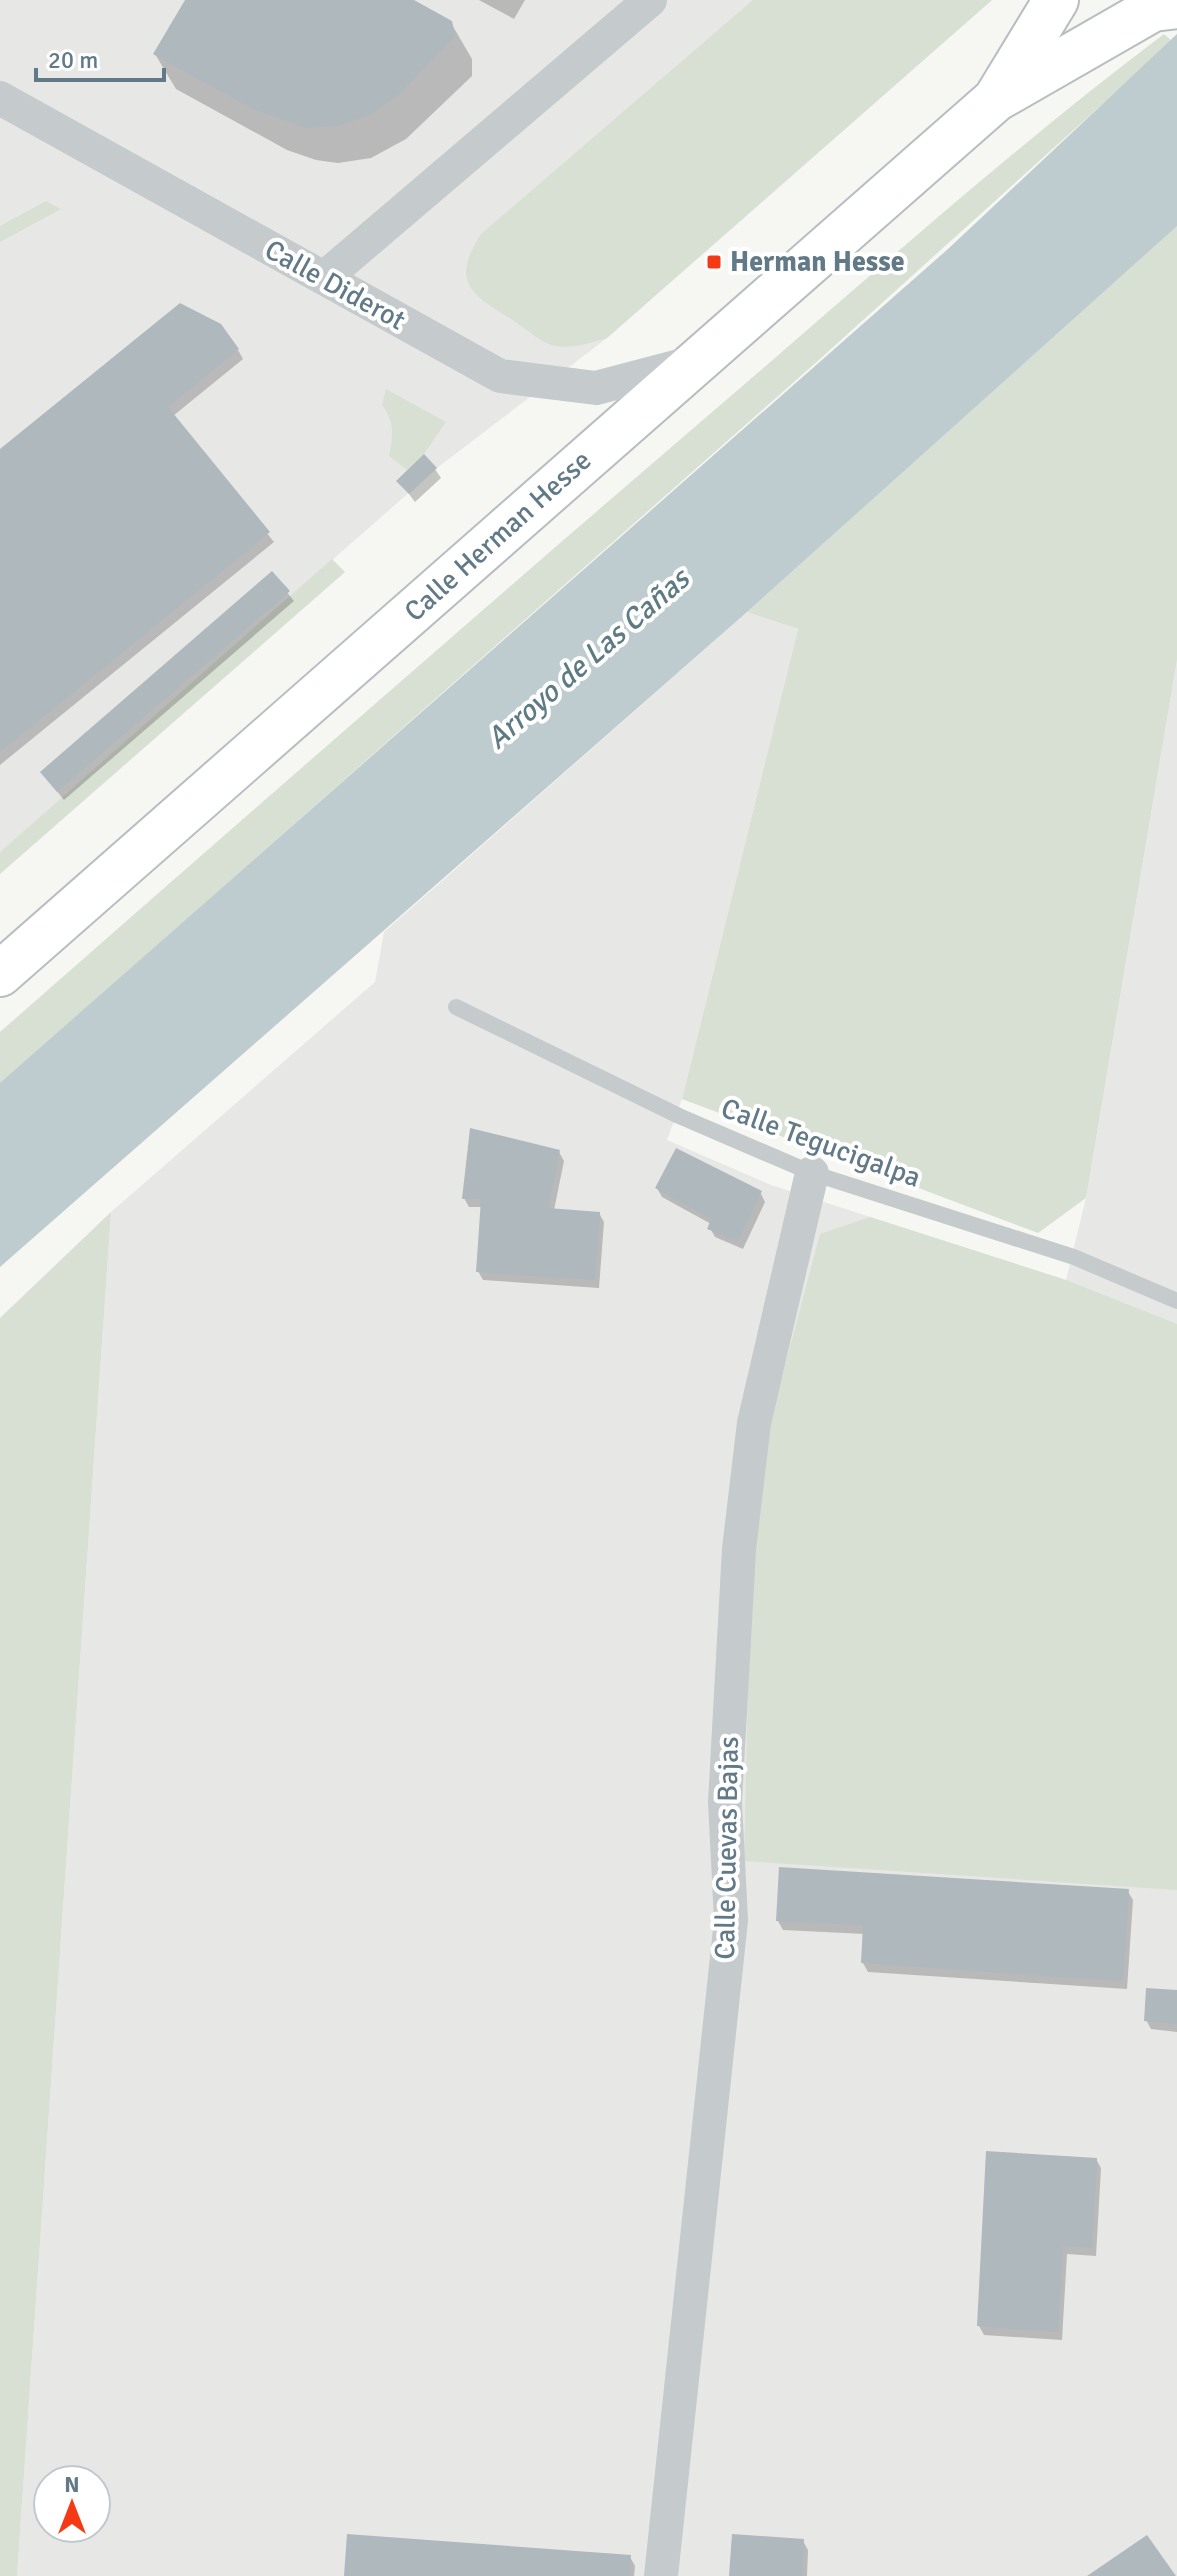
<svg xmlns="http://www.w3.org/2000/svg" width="1177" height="2576" viewBox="0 0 1177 2576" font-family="Signika,sans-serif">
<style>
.built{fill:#e7e8e6;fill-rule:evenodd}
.green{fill:#d8dfd3}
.water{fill:#beccd0}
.shadow{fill:#0003}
.building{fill:#aeb8bd}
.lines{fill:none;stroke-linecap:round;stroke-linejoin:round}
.secondary-casing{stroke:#b7bdc1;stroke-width:48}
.service{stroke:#c5cacd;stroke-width:16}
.minor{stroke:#c5cacd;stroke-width:34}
.secondary{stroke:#fff;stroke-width:44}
.poi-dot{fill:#f53914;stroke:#fff;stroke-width:3}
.labels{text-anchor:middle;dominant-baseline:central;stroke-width:8;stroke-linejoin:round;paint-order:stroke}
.poi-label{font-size:28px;font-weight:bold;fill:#627987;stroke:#fff;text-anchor:start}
.street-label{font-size:28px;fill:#627987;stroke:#fff}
.water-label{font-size:30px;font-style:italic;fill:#5e7b83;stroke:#fff}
</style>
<rect width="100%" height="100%" fill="#f6f6f2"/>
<!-- built -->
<path class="built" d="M0 0H992L607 338 437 468 0 852Z
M747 612 798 629 682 1099 667 1140 771 1185 1066 1280 1086 1198 1177 660V2576H17L111 1212 375 982 384 932ZM48 2480H96V2528H48Z"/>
<!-- green -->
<path class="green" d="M753 0H992L607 338C591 343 568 350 551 345 539 341 525 328 514 321 473 295 449 284 481 234Z
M1164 34 1172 41 820 359 0 1084V1032C243 819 487 605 732 395 874 273 1014 147 1164 34Z
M46 201 61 209 0 242V226Z
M1177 225V660L1086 1198 1038 1233 682 1099 798 629 747 612Z
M386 389 446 422 424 454 407 470 389 456C393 436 395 421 382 405Z
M332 559 345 572 0 874V852Z
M111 1212 17 2576H0V1318Z
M870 1217 1066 1280 1177 1324V1890L744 1861 751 1556 768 1430 820 1234Z"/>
<!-- water -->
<path class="water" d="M1177 34V226L747 612 0 1267V1083L948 249Z"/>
<!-- shadow -->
<path class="shadow" d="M187 0H411L451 23 472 59V76L406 139 371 158 338 163 316 160 287 150 176 89 155 54Z
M479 0H525L514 19Z
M238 350 243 359 173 416 274 542 0 765V453Z
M435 469 441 478 415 502 399 481Z
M272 574 294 601 64 800 42 773Z
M559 1152 564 1161 554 1210 599 1213 604 1222 599 1288 483 1280 478 1271 482 1207H469L464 1198Z
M657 1188 760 1192 765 1202 743 1249 715 1237 710 1228 711 1224 662 1197Z
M1127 1890 1133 1900 1127 1989 868 1972 863 1963 865 1934 783 1930 778 1921Z
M1177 1992V2032L1151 2029 1146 2020Z
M1096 2159 1101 2168 1096 2256 1067 2254 1062 2340 984 2335 979 2326Z
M803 2541 808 2550 807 2576H731Z
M630 2557 635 2566 634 2576H346Z"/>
<!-- building -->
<path class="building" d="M185 0H414L452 21 455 36 400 93 371 114 339 126 306 128 253 109 153 54Z
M180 303 221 324 239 349 168 407 270 532 0 752V449Z
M424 454 437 468 409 494 396 481Z
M272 571 290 591 57 792 40 772Z
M470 1128 560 1150 548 1208 600 1212 595 1280 476 1272 481 1199H462Z
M676 1148 762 1191 738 1241 707 1229 711 1219 655 1188Z
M779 1867 1129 1889 1123 1981 861 1963 863 1925 776 1921Z
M1146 1988 1177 1990V2024L1144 2021Z
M986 2151 1097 2158 1092 2248 1063 2246 1058 2332 977 2326Z
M347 2534 631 2555 629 2576H344Z
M732 2534 804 2539 802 2576H729Z
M1147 2535 1176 2576H1087Z"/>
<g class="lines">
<defs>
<path id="secondary" d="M997 97 1056 0
M0 974 996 99 1153 9 1177 6"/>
</defs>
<!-- secondary casing -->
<use href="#secondary" class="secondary-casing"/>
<!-- service -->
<path class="service" d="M456 1007 679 1116 812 1173 1074 1257 1177 1301"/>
<!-- minor -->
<path class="minor" d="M0 98 500 376 596 388 691 363
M324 278 650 0
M661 2576 731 1920 725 1802 739 1549 754 1423 812 1173"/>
<!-- secondary -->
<use href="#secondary" class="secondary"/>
</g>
<!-- markers -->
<rect class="poi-dot" x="706" y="254" width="16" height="16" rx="4"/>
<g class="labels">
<!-- poi labels -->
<g class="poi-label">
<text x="730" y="262">Herman Hesse</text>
</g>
<!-- street labels -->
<g class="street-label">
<text transform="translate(335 285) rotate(29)">Calle Diderot</text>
<text transform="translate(498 536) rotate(-42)">Calle Herman Hesse</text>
<text transform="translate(821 1143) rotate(20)">Calle Tegucigalpa</text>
<text transform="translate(727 1848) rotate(-89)">Calle Cuevas Bajas</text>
</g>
<!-- water labels -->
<g class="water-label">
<text transform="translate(588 659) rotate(-41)">Arroyo de Las Cañas</text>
</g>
</g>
<!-- north arrow -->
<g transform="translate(72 2504)"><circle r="38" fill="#ffffff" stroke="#c0c9cf" stroke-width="2"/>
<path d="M0-6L14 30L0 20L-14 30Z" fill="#f53914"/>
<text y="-12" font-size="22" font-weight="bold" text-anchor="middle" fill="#627987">N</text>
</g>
<!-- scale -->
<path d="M36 68v12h128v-12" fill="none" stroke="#627987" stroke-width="4"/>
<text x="48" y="68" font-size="24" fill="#627987" stroke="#ffffff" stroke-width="6" paint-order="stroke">20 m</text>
</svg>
